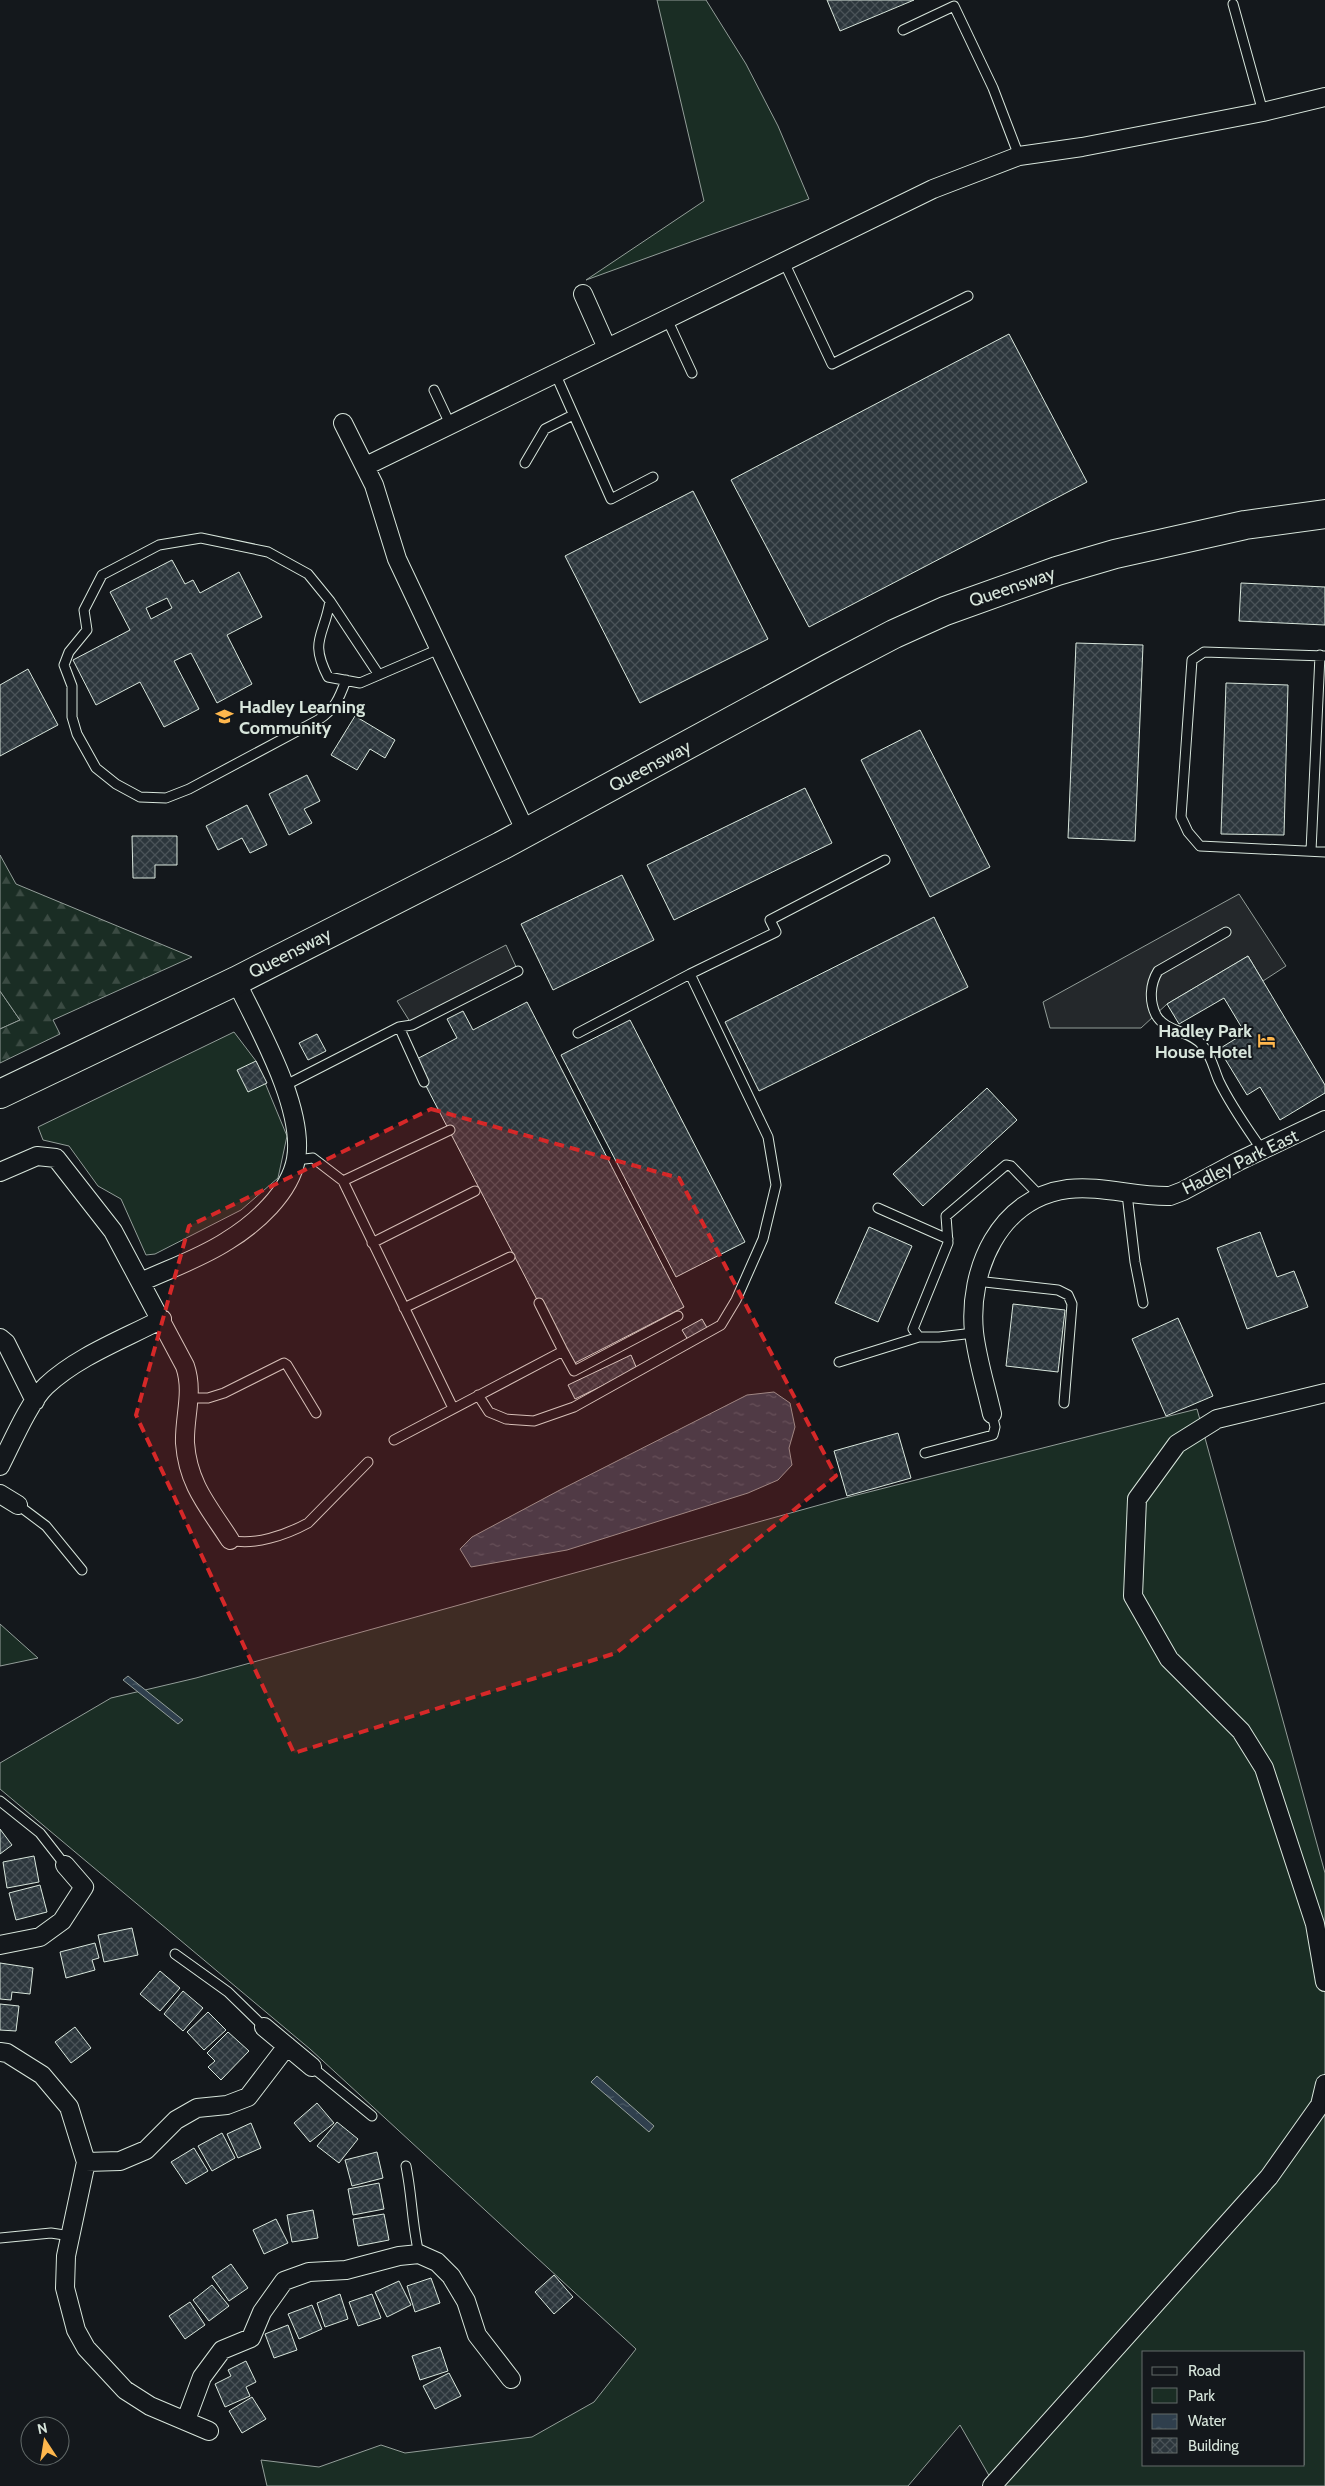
<svg xmlns="http://www.w3.org/2000/svg" width="1325" height="2486" viewBox="0 0 1325 2486" font-family="Cabin,sans-serif">
<style>
.green{fill:#1a2d24;stroke:#939e99;fill-rule:evenodd}
.forest{fill:url(#forest-firs);stroke:#939e99}
.parking{fill:#24282b;stroke:#939e99}
.water{fill:url(#water-ripples);stroke:#939e99}
.building{fill:url(#building-cross-hatch);stroke:#d8e6dc;fill-rule:evenodd}
.lines{fill:none;stroke-linecap:round;stroke-linejoin:round}
.lane-casing{stroke:#d8e6dc;stroke-width:11}
.street-casing{stroke:#d8e6dc;stroke-width:20}
.primary-casing{stroke:#d8e6dc;stroke-width:30}
.lane{stroke:#14181c;stroke-width:9}
.street{stroke:#14181c;stroke-width:18}
.primary{stroke:#14181c;stroke-width:28}
.marked{fill:#d62828;fill-opacity:0.2;stroke:#d62828;stroke-width:4;stroke-dasharray:10 6;stroke-linejoin:round}
.labels{text-anchor:middle;dominant-baseline:central;stroke-width:4;stroke-linejoin:round;paint-order:stroke}
.street-label{font-size:18px;fill:#d8e6dc;stroke:#14181c}
.poi-label{font-size:18px;font-weight:bold;fill:#d8e6dc;stroke:#14181c;text-anchor:start}
</style>
<defs>
<pattern id="forest-firs" width="22" height="20" patternUnits="userSpaceOnUse" patternTransform="scale(1.25)"><rect width="22" height="20" fill="#1a2d24"/><path d="M5 1l3.5 6h-7zM16 11l3.5 6h-7z" fill="#3b4b43"/></pattern>
<pattern id="water-ripples" width="26" height="14" patternUnits="userSpaceOnUse" patternTransform="scale(1.25)"><rect width="26" height="14" fill="#2f3f4d"/><path d="M2 4q2-2 4 0t4 0M15 11q2-2 4 0t4 0" fill="none" stroke="#4c5b66"/></pattern>
<pattern id="building-cross-hatch" width="8" height="8" patternUnits="userSpaceOnUse" patternTransform="scale(1.25)"><rect width="8" height="8" fill="#2c363c"/><path d="M0 0l8 8M0 8l8-8" fill="none" stroke="#4a5358"/></pattern>
</defs>
<rect width="100%" height="100%" fill="#14181c"/>
<!-- green -->
<path class="green" d="M657 0H706L746 64 778 126 809 199 586 280 704 201Z
M0 991 20 1020 0 1029Z
M234 1032 256 1061 287 1136 278 1178 241 1210 155 1254 146 1255 121 1199 98 1186 69 1146 43 1140 38 1127Z
M1197 1409 1325 1873V2486H995L960 2425 908 2486H267L261 2460 319 2467 381 2445 405 2453 532 2437 594 2402 636 2349 310 2049 0 1789V1763L111 1698 196 1678 841 1499ZM1144 2352H1304V2465H1144Z
M0 1624 38 1658 0 1666Z"/>
<!-- forest -->
<path class="forest" d="M0 855 16 884 192 957 53 1020 60 1034 0 1063V1029L20 1020 0 991Z"/>
<!-- parking -->
<path class="parking" d="M1239 894 1286 966 1263 981 1248 956 1167 1004 1141 1028H1050L1043 1002Z
M506 945 518 971 412 1025 397 1001Z"/>
<!-- water -->
<path class="water" d="M774 1392 790 1403 795 1427 789 1448 792 1465 778 1480 748 1493 567 1550 471 1567 460 1549 472 1537 558 1491 747 1395Z
M128 1676 183 1720 178 1724 123 1680Z
M597 2076 654 2126 649 2132 591 2082Z"/>
<!-- building -->
<path class="building" d="M827 0H914L840 31Z
M1009 334 1087 482 809 627 731 480Z
M693 491 768 639 640 703 565 556Z
M172 560 185 584 193 580 200 593 239 572 262 617 227 635 252 684 217 703 191 653 174 661 199 709 164 727 140 682 96 705 73 660 130 630 110 592ZM167 598 172 608 151 619 146 608Z
M1241 583 1325 587V625L1239 621Z
M1076 643 1143 645 1135 841 1068 838Z
M28 669 58 725 0 756V685Z
M1226 683 1288 685 1284 835 1221 834Z
M355 716 395 740 385 758 370 749 357 770 331 755Z
M920 730 990 867 930 897 861 760Z
M307 775 320 801 304 809 312 823 289 835 269 794Z
M805 788 832 843 674 920 647 865Z
M247 805 267 845 250 853 242 838 218 850 206 826Z
M132 836H177V865H155V878H133Z
M622 875 654 940 553 990 521 924Z
M934 917 968 987 759 1091 725 1022Z
M1248 956 1325 1085V1093L1280 1120 1260 1087 1247 1095 1219 1049 1245 1033 1224 998 1179 1024 1167 1004Z
M527 1002 684 1307 571 1365 413 1061 457 1038 447 1019 463 1011 473 1030Z
M630 1020 745 1242 676 1277 561 1055Z
M317 1034 326 1051 308 1060 299 1043Z
M256 1061 267 1083 248 1092 237 1070Z
M987 1088 1017 1120 923 1206 893 1174Z
M869 1227 912 1246 878 1322 835 1303Z
M1260 1232 1277 1277 1294 1271 1308 1307 1247 1329 1217 1248Z
M1013 1304 1065 1310 1058 1372 1006 1366Z
M1178 1318 1213 1396 1166 1416 1132 1339Z
M702 1319 710 1333 691 1345 682 1330Z
M631 1355 637 1369 575 1399 568 1385Z
M898 1433 911 1478 847 1496 834 1451Z
M0 1829 12 1845 0 1854Z
M34 1856 39 1882 7 1888 3 1862Z
M40 1885 47 1912 16 1920 9 1893Z
M132 1928 138 1955 104 1962 98 1935Z
M95 1943 99 1958 92 1960 95 1970 66 1978 60 1952Z
M0 1963 33 1968 30 1994 12 1992 11 2000 0 1999Z
M160 1971 180 1988 160 2011 140 1994Z
M183 1991 203 2008 183 2031 164 2014Z
M0 2004 19 2006 16 2031 0 2030Z
M208 2012 226 2030 204 2050 187 2032Z
M75 2027 91 2048 71 2063 55 2042Z
M228 2032 249 2051 221 2080 208 2067 215 2061 207 2053Z
M317 2103 334 2123 310 2142 294 2123Z
M337 2122 358 2139 339 2163 317 2146Z
M251 2123 261 2148 238 2158 227 2134Z
M222 2133 235 2158 212 2171 198 2146Z
M194 2148 208 2171 186 2184 171 2162Z
M377 2152 383 2178 352 2186 345 2160Z
M379 2183 384 2209 353 2215 348 2189Z
M313 2210 318 2238 292 2242 287 2215Z
M384 2214 389 2240 358 2246 353 2219Z
M276 2219 288 2243 264 2254 253 2230Z
M231 2264 248 2288 229 2301 212 2277Z
M554 2275 573 2297 554 2314 535 2292Z
M431 2278 440 2303 415 2312 407 2286Z
M399 2281 411 2305 387 2317 375 2292Z
M212 2285 229 2306 209 2321 193 2300Z
M340 2294 348 2319 325 2327 317 2303Z
M372 2294 381 2318 358 2326 349 2302Z
M190 2302 205 2325 185 2339 169 2316Z
M312 2305 322 2329 299 2339 288 2314Z
M288 2325 297 2350 274 2358 265 2334Z
M440 2347 448 2371 420 2380 412 2356Z
M246 2361 256 2382 246 2387 250 2396 225 2407 215 2384 231 2376 228 2370Z
M449 2373 461 2396 435 2409 423 2386Z
M252 2397 266 2419 242 2433 229 2411Z"/>
<g class="lines">
<defs>
<path id="lane" d="M1233 4 1263 112
M903 30 954 6 993 88 1019 156
M784 262 832 364 968 296
M667 319 692 373
M555 373 611 499 653 477
M434 390 450 424
M525 463 545 429 573 415
M330 601C324 637 309 640 328 677L360 683 439 649
M1325 656 1204 652 1192 660 1181 817 1188 832 1200 846 1325 852
M346 680C339 699 335 709 318 720L189 789 166 798 140 797 116 784 96 768 77 734 72 717V686L64 665 69 652 87 630 84 610 102 575 159 545 201 538 268 552 308 574 330 601 379 675
M1311 851 1320 655
M1226 932 1158 971C1150 984 1149 1001 1156 1015 1165 1032 1192 1031 1203 1046 1212 1057 1214 1070 1219 1081 1231 1106 1247 1128 1262 1150
M399 1027 424 1082
M578 1033 690 974
M284 1086 399 1027 412 1025 518 971
M296 1160 313 1158 343 1181 453 1408
M343 1181 450 1130
M1127 1194 1135 1262 1143 1303
M878 1208 948 1239
M372 1243 475 1191
M976 1281 1058 1290 1068 1295 1072 1304 1064 1403
M404 1308 510 1257
M974 1333 939 1337H919L913 1329 948 1243 946 1216 1006 1165 1011 1166 1041 1197
M563 1351 574 1371 678 1316
M839 1362 919 1337
M478 1395 489 1412 506 1419 534 1421 574 1407 721 1325 736 1300 763 1239 776 1185 768 1137 690 974 776 932 770 920 885 860
M189 1398H208L224 1393 284 1363 287 1365 316 1413
M394 1440 563 1351 539 1303
M925 1453 993 1435 995 1427 992 1414
M18 1505 46 1526 82 1570
M230 1540C254 1546 286 1535 308 1523L368 1462
M0 1801 40 1833 65 1865
M175 1954 228 1992 264 2027
M312 2067 372 2116
M406 2166C412 2195 412 2225 419 2254
M0 2238 51 2233 71 2236"/>
<path id="street" d="M583 294 607 348
M343 423 374 485 397 559 526 832
M366 466 933 189 1019 156 1082 147 1263 112 1325 97
M0 1172 37 1156 56 1158 113 1231 185 1366C194 1392 184 1417 185 1443 188 1485 209 1507 230 1540
M141 1282C169 1269 201 1258 227 1241 255 1224 290 1193 296 1159 305 1108 258 1027 236 981
M0 1338 6 1343 35 1401
M1325 1393 1217 1419 1177 1444 1137 1499 1133 1596 1169 1659 1241 1731 1264 1768 1315 1924 1325 1982
M992 1414C986 1387 977 1359 974 1332 968 1270 999 1198 1068 1189 1101 1185 1136 1197 1170 1196L1183 1191 1239 1161 1325 1120
M0 1466C11 1445 29 1402 46 1386 78 1356 124 1339 162 1319
M0 1494 18 1505
M0 1945 40 1937 62 1921 84 1887 65 1865
M264 2027 312 2067
M0 2052 7 2053 42 2075 69 2107 86 2162 66 2256 65 2288 76 2330 86 2348 125 2390 150 2406 209 2431
M86 2162 120 2161 146 2150 176 2120 197 2108 227 2105 248 2097 287 2046
M186 2420 202 2377 222 2350 251 2338 262 2312 284 2281 309 2272 346 2270 399 2256 419 2254 437 2262 451 2276 466 2301 477 2335 511 2379
M992 2486 1269 2177 1320 2105 1325 2084"/>
<path id="primary" d="M0 1094 236 981 501 846 829 668 894 634 945 611 1057 571 1115 554 1245 525 1325 514"/>
</defs>
<!-- lane casing -->
<use href="#lane" class="lane-casing"/>
<!-- street casing -->
<use href="#street" class="street-casing"/>
<!-- primary casing -->
<use href="#primary" class="primary-casing"/>
<!-- lane -->
<use href="#lane" class="lane"/>
<!-- street -->
<use href="#street" class="street"/>
<!-- primary -->
<use href="#primary" class="primary"/>
</g>
<!-- marked area -->
<path class="marked" d="M431 1109 679 1178 836 1476 616 1653 294 1753 136 1415 189 1226Z"/>
<!-- icons -->
<defs>
<symbol id="school-bare" viewBox="-9 -9 18 18"><path d="M0-5L7-2L0 1L-7-2ZM-4 1L0 2.5L4 1V4Q0 6-4 4Z" fill="#ffb74d" stroke="#14181c" stroke-width="2.5" paint-order="stroke"/></symbol>
<symbol id="hotel-bare" viewBox="-9 -9 18 18"><path d="M-6-4.5h1.5V1H6V5H4.5V3h-9V5H-6ZM-4 0a1.8 1.8 0 1 1 3.6 0ZM.5 0V-2.5h3Q6-2.5 6 0Z" fill="#ffb74d" stroke="#14181c" stroke-width="2.5" paint-order="stroke"/></symbol>
</defs>
<g fill-rule="evenodd">
<use href="#school-bare" x="212" y="704" width="25" height="25"/>
<use href="#hotel-bare" x="1254" y="1028" width="25" height="25"/>
</g>
<g class="labels">
<!-- street labels -->
<g class="street-label">
<text transform="translate(1012 587) rotate(-19)">Queensway</text>
<text transform="translate(650 766) rotate(-28)">Queensway</text>
<text transform="translate(290 953) rotate(-27)">Queensway</text>
<text transform="translate(1240 1162) rotate(-26)">Hadley Park East</text>
</g>
<!-- poi labels -->
<g class="poi-label">
<text x="239" y="707">Hadley Learning<tspan x="239" dy="21">Community</tspan></text>
<text x="1252" y="1031" text-anchor="end">Hadley Park<tspan x="1252" dy="21">House Hotel</tspan></text>
</g>
</g>
<!-- legend -->
<rect x="1142" y="2351" width="162" height="115" fill="#14181c" stroke="#626a69"/>
<rect x="1152" y="2367" width="25" height="8" fill="#14181c" stroke="#626a69"/>
<text x="1188" y="2376" font-size="15" fill="#d8e6dc">Road</text>
<rect x="1152" y="2388" width="25" height="15" fill="#1a2d24" stroke="#626a69"/>
<text x="1188" y="2401" font-size="15" fill="#d8e6dc">Park</text>
<rect x="1152" y="2414" width="25" height="15" fill="url(#water-ripples)" stroke="#626a69"/>
<text x="1188" y="2426" font-size="15" fill="#d8e6dc">Water</text>
<rect x="1152" y="2438" width="25" height="15" fill="url(#building-cross-hatch)" stroke="#626a69"/>
<text x="1188" y="2451" font-size="15" fill="#d8e6dc">Building</text>
<!-- north arrow -->
<g transform="translate(45 2441) rotate(348)"><circle r="24" fill="#14181c" stroke="#626a69"/>
<path d="M0-4L9 19L0 12L-9 19Z" fill="#ffb74d"/>
<text y="-8" font-size="14" font-weight="bold" text-anchor="middle" fill="#d8e6dc">N</text>
</g>
</svg>
